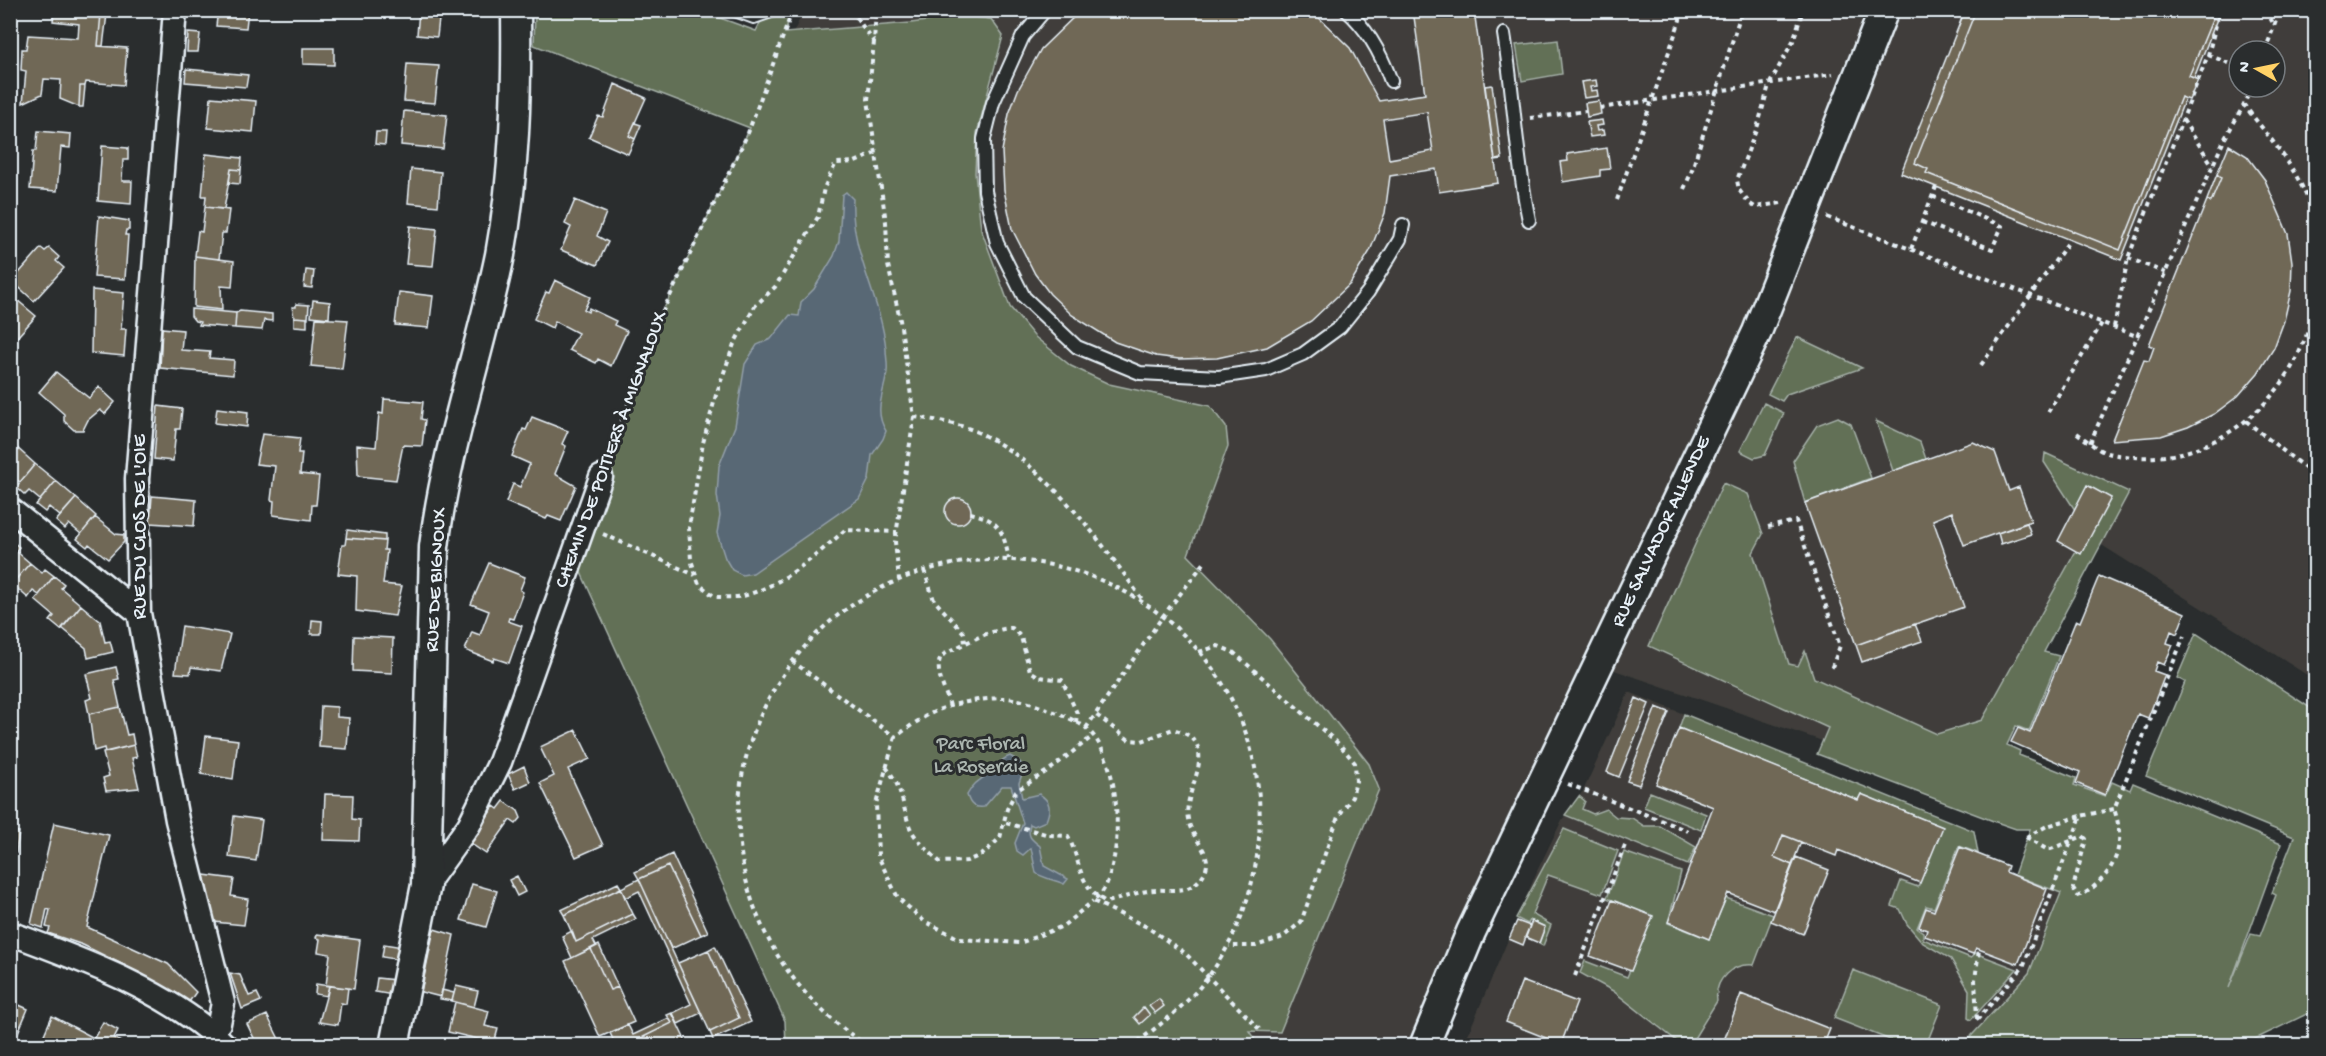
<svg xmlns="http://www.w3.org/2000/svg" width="2326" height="1056" viewBox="0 0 2326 1056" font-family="'Gochi Hand',sans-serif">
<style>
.built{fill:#3f3e3a;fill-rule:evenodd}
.green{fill:#626f57;stroke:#a5b0a8;stroke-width:1.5}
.water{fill:#596875;stroke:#929fa9;stroke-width:1.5}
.building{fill:#706757;stroke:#e8f1f8;stroke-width:1.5;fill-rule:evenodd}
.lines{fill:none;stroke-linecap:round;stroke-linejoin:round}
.service-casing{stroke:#e8f1f8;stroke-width:16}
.minor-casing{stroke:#e8f1f8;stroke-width:27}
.tertiary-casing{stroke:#e8f1f8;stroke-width:33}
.path{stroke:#e8f1f8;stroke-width:4;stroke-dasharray:4.5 4.5;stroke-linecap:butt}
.service{stroke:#2a2d2e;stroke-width:12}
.minor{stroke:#2a2d2e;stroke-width:22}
.tertiary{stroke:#2a2d2e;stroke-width:28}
.labels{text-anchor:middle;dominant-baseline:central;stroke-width:6;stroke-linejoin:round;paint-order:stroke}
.street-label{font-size:20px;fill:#e8f1f8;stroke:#2a2d2e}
.park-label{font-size:20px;fill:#acb6b0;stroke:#2a2d2e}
</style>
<rect width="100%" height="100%" fill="#2a2d2e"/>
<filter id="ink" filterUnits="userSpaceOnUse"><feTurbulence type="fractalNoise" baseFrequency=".0167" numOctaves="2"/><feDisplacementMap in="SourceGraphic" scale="12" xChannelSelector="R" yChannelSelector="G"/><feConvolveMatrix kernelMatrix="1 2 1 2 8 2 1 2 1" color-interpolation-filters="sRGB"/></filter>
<g filter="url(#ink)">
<!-- built -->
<path class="built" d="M804 10 2315 11V680L2100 544 1972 792 1582 659 1443 1045H797L780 61ZM2239 51H2275V87H2239Z
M1629 692 1684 714 1679 729 1858 800 1861 794 1943 827 1960 847 2008 866 2006 872 2062 893 2160 1046H1463L1538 869 1562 820 1583 791Z"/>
<!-- green -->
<path class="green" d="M535 11H701L756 31 766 11H791L785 33 911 23 964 16 991 19 1003 36 977 133 975 173 981 229 1010 307 1034 336 1071 366 1109 384 1210 406 1226 427 1228 446 1188 555 1270 639 1369 764 1379 789 1280 1032 1249 1031 1259 1046 786 1045 785 1021 573 555 659 319 750 128 534 45Z
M1558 40 1562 74 1522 81 1516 45Z
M1797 337 1862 368 1787 394 1782 401 1768 394Z
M1764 403 1784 413 1765 455 1754 458 1740 451Z
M1838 417 1851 424 1871 478 1805 503 1793 461 1817 425Z
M1876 421 1920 442 1926 459 1893 471Z
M2045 453 2129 492 2044 652 2059 656 2029 731 2016 726 2007 745 2020 751 2019 755 2076 778 2074 785 2105 796 2112 782 2130 790 2133 783 2281 844 2229 988 2251 934 2260 936 2276 895 2272 893 2294 837 2146 776 2185 682 2177 678 2196 633 2315 711V1010L2243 1045H1963L2029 973 2061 893 2014 875 2030 829H2016L1996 822 1817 754 1828 728 1649 646 1723 483 1748 494 1763 534 1753 553 1789 664 1798 666 1805 651 1814 678 1937 734 1982 720 2076 551 2111 498 2087 486 2075 510 2044 462Z
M1684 714 1974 831 1978 853 1959 846 1934 908 1926 906 1917 928 1923 932V939L1971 958 1975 953 2017 969 1971 1020 1968 1018 1969 990 1951 959 1923 943 1907 924 1900 909 1892 906 1901 881 1918 887 1942 827 1861 794 1858 800 1679 728Z
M1650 792 1706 814 1701 830 1644 807Z
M1579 796 1585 801 1582 809 1593 814 1606 809 1616 817 1632 818 1644 826H1660L1696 847 1688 865 1565 815Z
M1564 829 1618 851 1602 894 1548 875 1532 914 1551 925 1543 946 1539 944 1545 927 1530 920 1528 924 1516 918Z
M1624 852 1681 872 1668 923 1709 939 1726 898 1773 915 1754 965C1732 963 1714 979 1717 1001L1690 1045H1682L1613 991 1580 973 1585 961 1627 977 1653 917 1607 898Z
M1853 970 1942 1005 1926 1045H1903L1834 1018Z"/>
<!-- water -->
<path class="water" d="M846 192 853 199C850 252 881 298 886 349 886 356 888 365 887 372 884 394 873 410 886 431L883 439 872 455 869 479 859 499 753 573 742 575 732 570 725 558 717 533 720 516 717 495 719 466 735 426 745 364 757 345 771 339 790 315 799 316 801 302 814 289 834 256 839 241 842 195Z
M1010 756 1020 762 1024 768 1019 783 1022 798 1039 794C1051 801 1051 809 1046 821L1034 826 1030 824C1027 837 1031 839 1040 846L1044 866 1068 879 1064 884C1057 881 1040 877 1036 873L1031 848 1023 855 1017 851 1015 843 1023 823 1011 786H1002L984 807C973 808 970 805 967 795 973 784 978 781 987 775 997 768 998 760 1010 756Z"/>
<!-- building -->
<path class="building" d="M54 10H116V15L101 14 98 46 127 48 124 85 86 82 85 86H80L79 107 60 99 61 80 44 79 42 94 23 103 26 71 21 70 22 49H26L28 35 78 38 79 24 53 21Z
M218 10H248L246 28 216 26Z
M419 10H440L437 37 417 35Z
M1081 10H1311L1350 48 1379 101 1425 94 1413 10H1474L1498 183 1439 192 1436 169 1390 176 1385 213 1370 251 1350 284 1311 321 1267 347 1217 358 1179 359 1156 356 1115 342 1072 315 1050 294 1035 274 1012 229 1004 190 1002 151 1009 114 1018 90 1041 49ZM1427 112 1433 151 1389 159 1383 119Z
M1965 10H1976L1915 163 1928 169 1926 173 2120 250 2181 97 2185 99 2121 260 1901 173Z
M1976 10H2194L2213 18 2189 76 2198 80 2189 100 2181 97 2120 250 1926 173 1928 169 1915 163Z
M101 14H107L103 46H98Z
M2213 18 2217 19 2194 78 2189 76Z
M188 33 200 34 198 52H187Z
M303 48H334V65L303 64Z
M407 64 439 66 435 103 404 101Z
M186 69 248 75 246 87 185 82Z
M1596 80 1597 86 1590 87 1591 91 1597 90 1598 96 1584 98 1581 82Z
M615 84 646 98 629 136 635 139 628 154 589 137 598 116 603 117Z
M1492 85 1502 159 1495 160 1485 86Z
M80 86H85L83 107H79Z
M211 97 256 101 253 132 208 128Z
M1599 101 1601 114 1587 117 1585 103Z
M404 111 447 115 443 149 401 145Z
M1602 120 1603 125 1596 126 1597 131 1603 130 1604 135 1590 137 1587 122Z
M635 123 641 125 635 139 629 136Z
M38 131 71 134 70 148 61 147 57 191 30 189 33 151H36Z
M376 132H386L385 145 375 144Z
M2229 145 2247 156 2265 180 2288 234 2292 262 2291 291 2284 321 2274 348 2258 373 2238 396 2214 414 2188 427 2161 436 2112 440 2144 360 2149 361 2154 347 2149 345 2207 200 2211 202 2221 178 2217 174Z
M102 146 128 148V160H123L122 181H132L131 204 98 201Z
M1607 148 1610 169 1600 170V176L1563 182 1560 162 1568 161 1567 154Z
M206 154 242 158 241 170 231 169 224 209 205 207 206 196H202Z
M231 169 241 170 240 184 229 183Z
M411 169 441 172 438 206 408 203Z
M2217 174 2221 178 2211 202 2207 200Z
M575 200 606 213 597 236 608 242 597 265 561 250 571 227 565 224Z
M205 207 229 210 226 233H222L219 259 195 256 198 231 202 232Z
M99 216 129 221V230H126L125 235H128L125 279 94 277Z
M410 226 437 229 433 266 406 264Z
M41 248 45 251 49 248 59 257 56 261 64 268 34 301 12 281Z
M195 256 234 261 232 287 221 286 222 310 194 307Z
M306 270 314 271 312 288 304 287Z
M555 280 590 297 584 310 588 312 589 308 616 321 614 325 627 331 611 366 598 359 596 363 569 350 578 333 555 321 552 328 534 319 546 292 549 293Z
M92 290 124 293 121 329H126L124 356 91 353Z
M399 292 433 296 429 328 395 325Z
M10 294 36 316 10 345Z
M313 300 330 302 329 318 311 316Z
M296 304 309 305 308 318 294 317 292 307H296Z
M191 309 236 313 235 328 199 325 200 322 195 321 191 316Z
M240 311 272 314V321L264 320 262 330 235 328 236 313Z
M294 317 307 318V327L294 326Z
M316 318 348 320 342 369 311 366Z
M162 328 183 330 181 350 210 352 209 358 234 360 233 375 160 368Z
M56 372 89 398 99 387 115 402 105 414 100 410 88 420 83 430H74L64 421V414L39 392Z
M384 399 423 402 421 419 425 420 422 446 403 445 396 480 358 476 357 445 376 447 379 413 383 414Z
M158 406 182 409 180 429H176L173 461 154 459Z
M217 408 248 412 247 427 215 423Z
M532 417 568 431 562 444 566 446 555 474 576 486 561 521 548 516 546 519 506 502 513 484 520 487 530 464 512 456 523 429 526 430Z
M262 434 300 438 298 453H302L300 474 319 476 316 505H312L311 520 273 515 274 501 271 500 275 466 256 464Z
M1973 442 1995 452 2009 491 2019 487 2031 521 1964 545 1952 512 1933 520 1964 607 1856 645 1805 503Z
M15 446 35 464 20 482 10 475V452Z
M35 464 56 481 40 500 29 491 25 495 16 487Z
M56 481 76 498 60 516 49 507 45 512 36 505Z
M2087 485 2111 498 2081 554 2058 541Z
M152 496 196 500 194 526 150 523Z
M76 498 96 516 81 534 69 524 65 529 56 521Z
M945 511a13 13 0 1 1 26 0a13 13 0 1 1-26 0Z
M95 517 116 534 124 535V542L108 559 89 544 87 547 77 539Z
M2027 523 2031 534 2001 544 1998 533Z
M347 530 385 535V541L346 538Z
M346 538 385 541 384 550H387L383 584 402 586 395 616 356 611 357 576 338 574 342 545H345Z
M12 541 19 547 16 551 30 563 12 584Z
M30 563 42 573 45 569 54 576 39 595 33 591 28 598 12 584Z
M489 563 525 577 520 590 523 592 513 619 509 618 508 621 522 626 509 663 494 658 493 661 465 650 472 632 480 635 489 611 471 604Z
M54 576 64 584 61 588 81 605 61 630 50 621 54 616 35 600Z
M2099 576 2185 613 2177 634 2171 631 2167 643 2173 645 2164 665 2157 662 2154 671 2165 675 2148 718 2138 714 2105 795 2076 783 2080 772 2011 742 2018 728 2030 733 2076 620 2080 622Z
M81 605 100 621 105 642 110 641 113 652 88 658 86 648 62 628Z
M312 620 322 621 321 634H311Z
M1915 624 1922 641 1862 662 1856 645Z
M182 626 230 634 221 671 191 667 190 674 175 673Z
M354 636 393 638 392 673 353 671Z
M116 667 119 679 114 680 120 707 89 714 86 700 92 698 86 674Z
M1636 698 1649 704 1619 777 1607 772Z
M321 706 337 707V717L349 718 347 749 319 747Z
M120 707 127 735 132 734 134 745 105 752 104 748 94 751 89 714Z
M1656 707 1669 712 1639 785 1627 781Z
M1679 728 1858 800 1861 794 1943 827 1920 883 1838 850 1836 856 1783 835 1774 857 1792 865 1774 911 1728 893 1709 939 1668 922 1713 807 1656 784Z
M576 730 590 759 568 769 603 845 576 857 540 783 554 776 540 747Z
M206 736 238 740 233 779 201 774Z
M134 745 137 757 132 758 139 788 106 791 103 778 109 776 103 753Z
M524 766 530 782 515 789 508 774Z
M325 794 353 795 352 819 360 820 359 841 323 840Z
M504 801 518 811 521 818 516 824 510 820 486 854 470 843 494 806 498 809Z
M234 816 262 820 256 861 229 857Z
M54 823 109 835 87 927 168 964 196 992 189 1002 142 974 83 945 48 933 50 928 46 927 50 910 47 909 43 928 31 924Z
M10 831 19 832 16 853 10 852Z
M1783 835 1801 842 1792 865 1774 857Z
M1960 847 2008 866 2006 872 2047 889 2018 964 1976 948 1973 954 1925 936 1927 930 1919 927 1926 908 1934 911Z
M672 854 708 932 701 935 668 866 639 879 635 872Z
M1796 857 1829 870 1803 934 1771 921Z
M668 866 701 935 671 949 639 879Z
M204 875 234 879 231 896 248 899 244 925 214 922Z
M517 876 525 892 517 896 509 880Z
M639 879 701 1013 678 1024 673 1013 691 1004 639 891 625 898 621 888Z
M618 883 621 888 564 915 561 910Z
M472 884 497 891 486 927 461 920Z
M621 888 633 914 576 942 564 915Z
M1612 900 1653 916 1631 971 1590 956Z
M633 914 636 919 593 940 596 946 572 958 562 936 572 931 576 942Z
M1517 921 1530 926 1523 945 1509 939Z
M1532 921 1545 927 1539 943 1525 937Z
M434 929 454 935 441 997 421 992Z
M317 934 360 940 354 989 326 985 330 954 318 952 320 939 316 938Z
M384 944 403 947 401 960 382 957Z
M599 945 618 987 610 990 591 949Z
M715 946 751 1022 713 1039 710 1032 739 1018 708 950Z
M591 949 610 990 618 987 634 1022 600 1037 565 961Z
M708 950 739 1018 710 1032 678 963Z
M230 973 240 975 249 996 257 993 261 1001 242 1009Z
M377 978 395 980 393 995 375 992Z
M1522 981 1577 1002 1561 1044 1506 1022Z
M316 984 329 986 327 996 315 994Z
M329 986 348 988 346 1004 341 1003 338 1025 319 1022Z
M456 986 478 991 474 1007 452 1001Z
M442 990 454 993 452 1001 440 999Z
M1741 994 1830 1029 1823 1046H1722Z
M1159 999 1164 1006 1155 1013 1149 1006Z
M10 1001 28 1009 13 1044 10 1043Z
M455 1002 489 1011 485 1026 498 1029 494 1043 448 1032Z
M1144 1007 1150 1015 1140 1024 1134 1017Z
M672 1013 688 1046H625L672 1023 667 1015Z
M267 1015 279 1039 283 1046H258L247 1024Z
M52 1016 94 1038 103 1022 118 1030 114 1038 127 1046H60L43 1037Z
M669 1018 672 1023 625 1046H611L615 1044 610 1033 628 1025 633 1035Z"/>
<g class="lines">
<defs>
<path id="service" d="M735 10 754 17 774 10
M1045 10 1023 36 993 103 984 139 985 191 997 243 1024 297 1077 347 1140 373 1219 377 1266 370 1303 354 1340 327 1368 292 1400 239 1403 225
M1346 10C1367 28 1382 56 1391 81
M1504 34C1514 96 1516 159 1529 220"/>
<path id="minor" d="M175 10 137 479 139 613 177 820 223 1003 219 1023 212 1032
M10 509 139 613
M426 885 469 825 500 762 601 477
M10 933C84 961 168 990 226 1046"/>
<path id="tertiary" d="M394 1046 426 885 434 547C446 447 480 353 500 255 515 174 517 92 516 10
M1424 1046 1471 932 1757 332 1884 10"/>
</defs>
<!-- service casing -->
<use href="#service" class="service-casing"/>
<!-- minor casing -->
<use href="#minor" class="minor-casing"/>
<!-- tertiary casing -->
<use href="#tertiary" class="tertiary-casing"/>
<!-- path -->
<path class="path" d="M851 10 874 42 876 10
M2266 10 2274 25
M874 42 868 100 886 222 888 265 900 320 914 417 895 542 899 579
M2265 51 2280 10
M2208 55 2239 67
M2251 87 2244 105C2274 143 2304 176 2316 224
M1600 108 1833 74
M1530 118 1586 111
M2183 120 2213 166
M876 153 855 162 836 163 824 188 818 217 775 287 755 306 734 344 716 395 703 443 689 527 691 560 699 584 715 597C724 597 734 598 743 596 781 586 816 556 845 530L897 532
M1684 189 1691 173 1742 10
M1617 200 1680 20V10
M1781 203 1755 207 1750 204 1739 190 1737 180 1758 125 1769 85 1793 41 1803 10
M1827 217 2139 337
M1922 222 1992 249 2002 226 1932 196
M1911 249 1936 187
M2128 258 2166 273
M2114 327 2128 258 2208 55 2220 10
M1981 365 2070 240
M2048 412 2102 323
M914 417C935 420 958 423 977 432 1044 461 1103 544 1144 602
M2246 421 2316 477
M2077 433C2085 439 2092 445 2100 450 2109 455 2124 456 2135 457 2192 461 2243 432 2278 388 2296 365 2306 337 2316 310
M2090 443 2224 140 2244 105
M609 456 659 319 748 133 789 20
M970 513C1000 520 1003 531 1009 559
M1768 527 1796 521 1840 646 1830 672
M603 534 695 575
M924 570 934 600 964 633 965 644
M1199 652 1218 646 1233 652 1340 745 1355 763 1356 781 1352 797 1338 817 1301 922 1283 937 1256 946H1229
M792 661 895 737C912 725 930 711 950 706 966 701 989 698 1005 698 1021 698 1073 717 1086 728 1116 753 1121 822 1114 857 1110 873 1108 891 1093 901L1147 927 1185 953 1261 1031
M950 706C945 689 934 672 941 656 959 646 993 628 1012 628L1021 637 1030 671 1040 677 1062 680 1077 713 1076 722
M1086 728 1163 616 1205 562
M895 737 876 804 878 856 898 898 924 921 960 939 1020 943 1063 926 1093 901
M886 767C903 789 901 800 909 825 914 839 930 852 940 862L967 861 983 854 1000 838 1007 809 1016 791 1052 768 1093 736
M1568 784 1688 831
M1006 823 1049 835 1068 836C1082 864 1077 885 1106 902 1123 899 1137 891 1155 890 1167 889 1184 893 1195 884 1224 858 1192 844 1188 819 1183 795 1208 766 1196 743 1192 735 1181 732 1173 729L1142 741 1129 740 1095 714
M2026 837 2046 849H2051L2083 836 2086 839 2073 888 2078 896C2086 894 2092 888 2098 883 2120 862 2124 837 2114 809
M2026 837 2047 826 2081 816
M1575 976 1625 845
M1977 1019 1975 980 1979 950
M1977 1020 2023 967 2081 816 2114 809 2184 636
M868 1046C785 994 734 904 739 805 742 733 781 660 837 616 1016 478 1275 610 1259 838 1255 887 1238 937 1208 977 1187 1005 1160 1025 1132 1046"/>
<!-- service -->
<use href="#service" class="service"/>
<!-- minor -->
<use href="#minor" class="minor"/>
<!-- tertiary -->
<use href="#tertiary" class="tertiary"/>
</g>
</g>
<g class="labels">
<!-- street labels -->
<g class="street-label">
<text transform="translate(612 450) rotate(-70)">CHEMIN DE POITIERS À MIGNALOUX</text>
<text transform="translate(141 527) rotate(-90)">RUE DU CLOS DE L'OIE</text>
<text transform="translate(1662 532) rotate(-65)">RUE SALVADOR ALLENDE</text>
<text transform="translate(437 580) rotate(-87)">RUE DE BIGNOUX</text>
</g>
<!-- park labels -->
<g class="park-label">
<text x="981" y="745">Parc Floral<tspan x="981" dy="23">La Roseraie</tspan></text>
</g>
</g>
<!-- margin -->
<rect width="2326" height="1056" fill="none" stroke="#2a2d2e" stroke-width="36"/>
<rect x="18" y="18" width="2290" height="1020" fill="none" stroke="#e8f1f8" stroke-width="2" filter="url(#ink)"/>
<!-- north arrow -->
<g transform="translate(2257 69) rotate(279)"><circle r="28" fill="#2a2d2e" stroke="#767b7f" stroke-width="1.5"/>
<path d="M0-4.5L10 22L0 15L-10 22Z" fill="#ffd166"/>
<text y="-9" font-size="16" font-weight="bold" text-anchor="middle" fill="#e8f1f8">N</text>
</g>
</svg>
